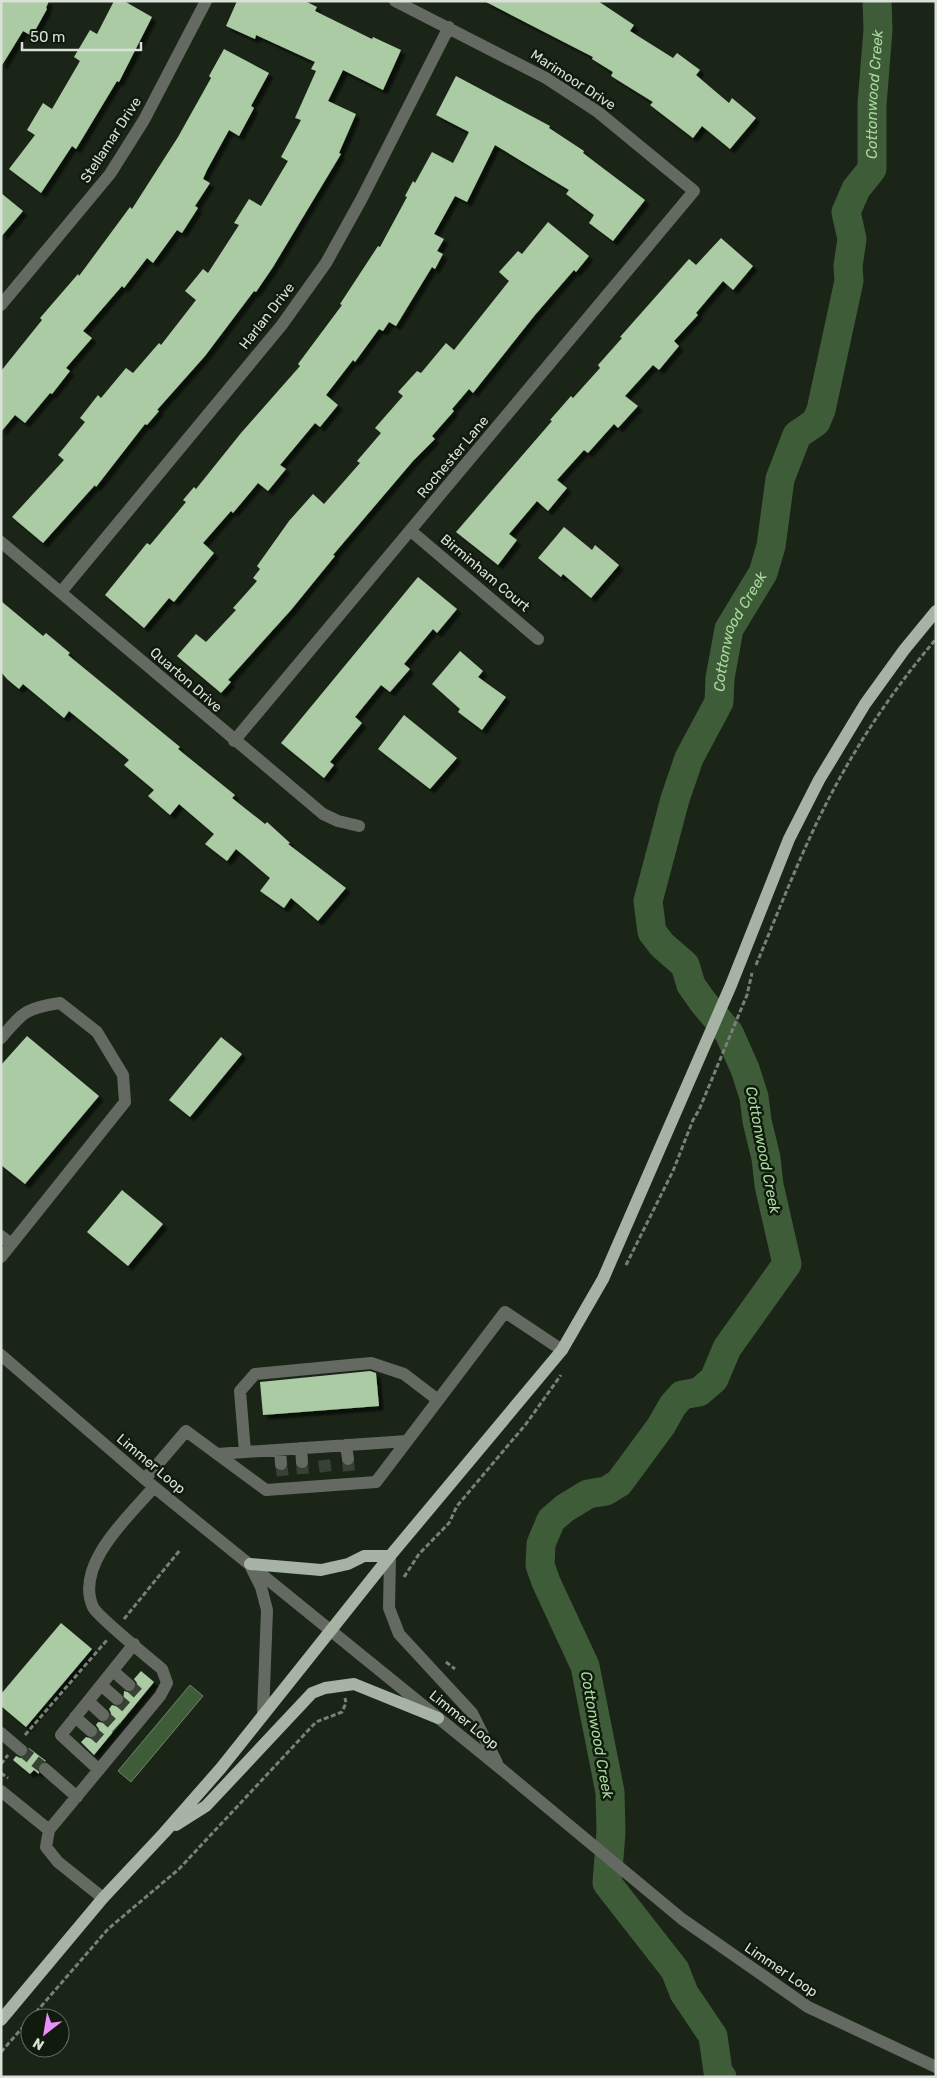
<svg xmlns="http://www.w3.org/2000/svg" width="937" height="2078" viewBox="0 0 937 2078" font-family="Rubik,sans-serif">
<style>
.water{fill:#3f5c39;stroke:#6e8469}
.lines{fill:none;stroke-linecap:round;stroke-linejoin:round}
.river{stroke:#3f5c39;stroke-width:29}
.building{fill:#aacba3;filter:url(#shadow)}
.minor-tunnel{stroke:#374134;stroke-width:12;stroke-dasharray:12 6;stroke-linecap:butt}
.path{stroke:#788176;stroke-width:3;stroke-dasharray:5 2.5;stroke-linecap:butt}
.minor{stroke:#646a62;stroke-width:12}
.major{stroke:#a7b3a4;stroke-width:12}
.labels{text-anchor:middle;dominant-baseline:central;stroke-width:5;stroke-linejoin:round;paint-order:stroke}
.street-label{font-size:14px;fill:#dae1d8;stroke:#101b0e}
.water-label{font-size:15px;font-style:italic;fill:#a8da9e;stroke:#101b0e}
</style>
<defs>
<filter id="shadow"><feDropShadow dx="4.5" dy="4.5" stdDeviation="1" flood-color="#0009"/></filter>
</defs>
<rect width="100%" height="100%" fill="#1a2517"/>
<!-- water -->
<path class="water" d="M190 1685 203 1696 131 1782 118 1771Z"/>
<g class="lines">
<!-- river -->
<path class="river" id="s1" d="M722 2077 718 2072 713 2036 684 1993 675 1970 607 1883 611 1832 610 1792 585 1666 546 1582 540 1565 541 1544 551 1520 565 1508 588 1494 606 1491 619 1483 661 1426 673 1405 682 1395 699 1392 714 1379 727 1348 787 1264 769 1185 766 1158 757 1121 754 1097 745 1069 729 1033 703 1002 691 985 685 965 662 945 652 932 648 901 675 799 689 758 719 702 720 678 729 629 763 573 771 546 780 479 797 435 816 422 821 410 849 281 848 266 852 239 846 212 856 189 872 169V104L878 30 877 1"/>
</g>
<!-- building -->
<path class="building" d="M1 1H49L46 8 47 9 32 36 23 31 1 67Z
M114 1H124L152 17 119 82 117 81 76 149 72 146 41 193 9 169 35 135 27 130 43 103 52 109 80 61 74 57 90 30 97 34Z
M237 1H305L317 7 315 11 372 39 373 37 401 50 383 90 343 70 328 101 356 114 339 153 341 154 273 267 256 292 254 291 205 356 157 410 159 411 147 425 145 424 96 487 95 485 43 543 12 517 64 460 58 455 85 422 80 418 98 395 101 398 126 368 133 373 159 343 161 345 196 300 185 291 203 269 208 273 239 225 234 223 249 199 261 206 288 161 281 157 301 120 295 118 316 71 311 69 315 62 256 35 255 39 226 26Z
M484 1H598L634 25 630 31 673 58 677 53 700 70 696 75 729 103 732 98 756 118 730 149 702 126 693 138 650 105 653 102 611 76 613 72 592 59 593 57Z
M224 49 269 73 251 106 254 108 239 136 229 130 207 170 203 179 210 183 195 206 198 208 182 233 177 230 153 263 147 258 124 288 122 286 83 331 92 338 66 368 70 371 52 394 50 393 25 423 15 415 1 432V371L42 320 40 318 78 274 79 276 130 207 132 209 178 137 211 78 209 76Z
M456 76 550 126 549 128 584 151 583 153 645 200 613 241 589 223 594 215 566 194 569 190 495 145 467 202 455 196 434 234 444 239 437 251 443 254 435 269 432 267 396 326 389 322 383 331 379 329 355 362 353 360 326 395 338 405 320 427 315 423 280 465 286 469 268 491 258 483 233 513 231 511 203 543 214 553 174 602 169 598 144 628 105 595 147 543 150 545 186 502 183 500 194 487 196 489 241 433 300 366 298 364 342 305 340 304 378 246 380 247 407 197 405 196 413 181 415 183 432 152 453 163 469 132 436 115Z
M1 193 23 211 1 237Z
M548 222 589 256 576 272 574 270 535 315 473 393 469 389 452 409 454 411 432 436 435 439 413 461 333 555 335 556 291 610 228 680 231 682 221 693 177 656 196 634 206 642 236 610 233 608 257 581 253 578 260 569 257 566 289 521 313 494 324 504 360 463 357 461 381 433 375 428 403 396 398 392 417 371 421 373 446 343 454 350 509 281 499 272 518 251 522 254Z
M721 238 753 266 733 290 723 281 696 313 698 315 674 341 679 346 659 370 653 365 625 396 638 406 618 428 614 424 588 453 584 450 557 480 567 488 548 511 537 501 509 534 517 540 498 565 456 532 552 421 550 420 571 396 573 398 600 368 598 365 622 338 620 337 689 259 696 265Z
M564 527 592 550 595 545 619 565 591 598 563 574 561 577 538 558Z
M418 577 457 609 437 633 433 629 404 664 410 669 390 692 381 685 355 717 362 723 330 762 334 765 324 778 281 743Z
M1 601 43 636 46 633 70 653 68 655 180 747 178 749 235 795 232 798 265 824 267 822 290 843 288 844 346 888 318 921 291 898 284 908 260 891 270 878 236 849 227 861 205 844 214 834 179 804 170 815 148 796 154 790 124 765 129 760 69 711 64 718 23 684 19 689 7 679 1 672Z
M460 651 483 671 478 677 506 697 482 730 458 712 460 709 432 684Z
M404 715 457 758 430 789 378 749Z
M27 1036 99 1096 25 1184 1 1165V1065Z
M221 1037 242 1054 190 1117 169 1100Z
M122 1190 163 1224 128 1266 87 1232Z
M370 1371 376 1373 379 1406 263 1415 260 1382Z
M61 1623 92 1649 26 1727 1 1706V1694Z
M141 1671 154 1682 94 1755 81 1742 86 1737 93 1739 97 1736 99 1729 96 1725 98 1722 105 1723 109 1720 111 1713 109 1709 112 1705 119 1707 123 1704 124 1691 131 1693 135 1690 137 1683 134 1679Z
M29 1748 46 1761 39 1764V1774L34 1770 30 1774 13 1760 16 1756 20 1758 27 1756Z"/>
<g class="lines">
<!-- minor-tunnel -->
<path class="minor-tunnel" d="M348 1459 349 1473
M324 1460 326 1474
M302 1462 303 1476
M281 1464 283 1477
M129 1685 142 1697
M117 1699 131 1711
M103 1715 117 1728
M91 1731 104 1742
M21 1750 45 1769"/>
<!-- path -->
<path class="path" d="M756 965C777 915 797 863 821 814 852 751 891 692 936 639
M626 1265 673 1171 693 1120 699 1110 747 995 752 973
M404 1577 419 1554 449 1523 457 1506 526 1424 561 1375
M124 1619 180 1550
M446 1662 455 1669
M25 1735 107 1640
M1 1764 8 1755
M1 1773 8 1778
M31 2018 108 1929 179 1869 316 1722 342 1712 346 1703 345 1698
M1 2052 30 2019"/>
<!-- minor -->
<path class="minor" d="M1 305 110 174 144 120 206 1
M411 531 538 639
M1 542 323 814 338 821 359 826
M61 592 281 326 326 263 361 200 449 27
M234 741 694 191 598 112 546 78 395 1
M1 1038C23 1012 26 1008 60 1003L97 1032 123 1075 125 1102 1 1257
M1 1236 11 1244
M1 1355 154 1487 500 1768 682 1919 808 2007 936 2067
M346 1445 348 1459
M301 1448 302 1462
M280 1450 281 1464
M245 1452 240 1391 255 1374 371 1363 404 1374 438 1400
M217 1454 407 1441
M145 1479 186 1431 266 1490 376 1482 505 1312 562 1350
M390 1556 389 1608 399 1634 472 1713 497 1763
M251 1567 261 1587 267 1610 263 1715
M113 1671 129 1685
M101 1685 117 1699
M88 1701 103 1715
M75 1717 91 1731
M1 1733 21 1750
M45 1769 77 1797
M99 1770 61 1735 134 1644
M1 1791 49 1830
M103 1898 58 1862 46 1847 49 1830 160 1696 167 1683 162 1669C150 1659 97 1616 93 1607 74 1565 129 1516 154 1487"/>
<!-- major -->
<path class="major" d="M250 1564 321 1570 348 1564 364 1556H390
M176 1825 206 1806 312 1693 325 1688 354 1684 438 1718
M1 2020 103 1898 164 1833 221 1768 390 1556 562 1350 603 1279 731 985 789 839 819 780 865 704 904 650 936 611"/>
</g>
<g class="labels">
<!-- street labels -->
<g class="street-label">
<text transform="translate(573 80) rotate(33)">Marimoor Drive</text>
<text transform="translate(111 140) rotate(-57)">Stellamar Drive</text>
<text transform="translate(267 316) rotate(-52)">Harlan Drive</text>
<text transform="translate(453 457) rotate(-50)">Rochester Lane</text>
<text transform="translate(485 573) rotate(40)">Birminham Court</text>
<text transform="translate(186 680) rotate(41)">Quarton Drive</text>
<text transform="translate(151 1464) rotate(40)">Limmer Loop</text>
<text transform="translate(464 1720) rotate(39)">Limmer Loop</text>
<text transform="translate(781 1970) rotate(34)">Limmer Loop</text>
</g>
<!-- water labels -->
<g class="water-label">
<text stroke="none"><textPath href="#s1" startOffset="2226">Cottonwood Creek</textPath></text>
<text stroke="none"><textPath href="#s1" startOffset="1655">Cottonwood Creek</textPath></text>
<text transform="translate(763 1150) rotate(79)">Cottonwood Creek</text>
<text transform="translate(597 1735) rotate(80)">Cottonwood Creek</text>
</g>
</g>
<!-- border -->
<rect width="937" height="2078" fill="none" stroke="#dae1d8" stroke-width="5"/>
<!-- north arrow -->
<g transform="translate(45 2033) rotate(211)"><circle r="24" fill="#101b0e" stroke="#616a5f"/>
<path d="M0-4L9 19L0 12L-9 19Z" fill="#ea8dfd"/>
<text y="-8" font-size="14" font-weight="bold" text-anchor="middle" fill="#dae1d8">N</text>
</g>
<!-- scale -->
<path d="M22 42v8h119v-8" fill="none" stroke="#dae1d8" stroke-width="2.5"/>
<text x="30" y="42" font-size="15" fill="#dae1d8" stroke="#101b0e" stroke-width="4" paint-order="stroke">50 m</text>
</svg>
